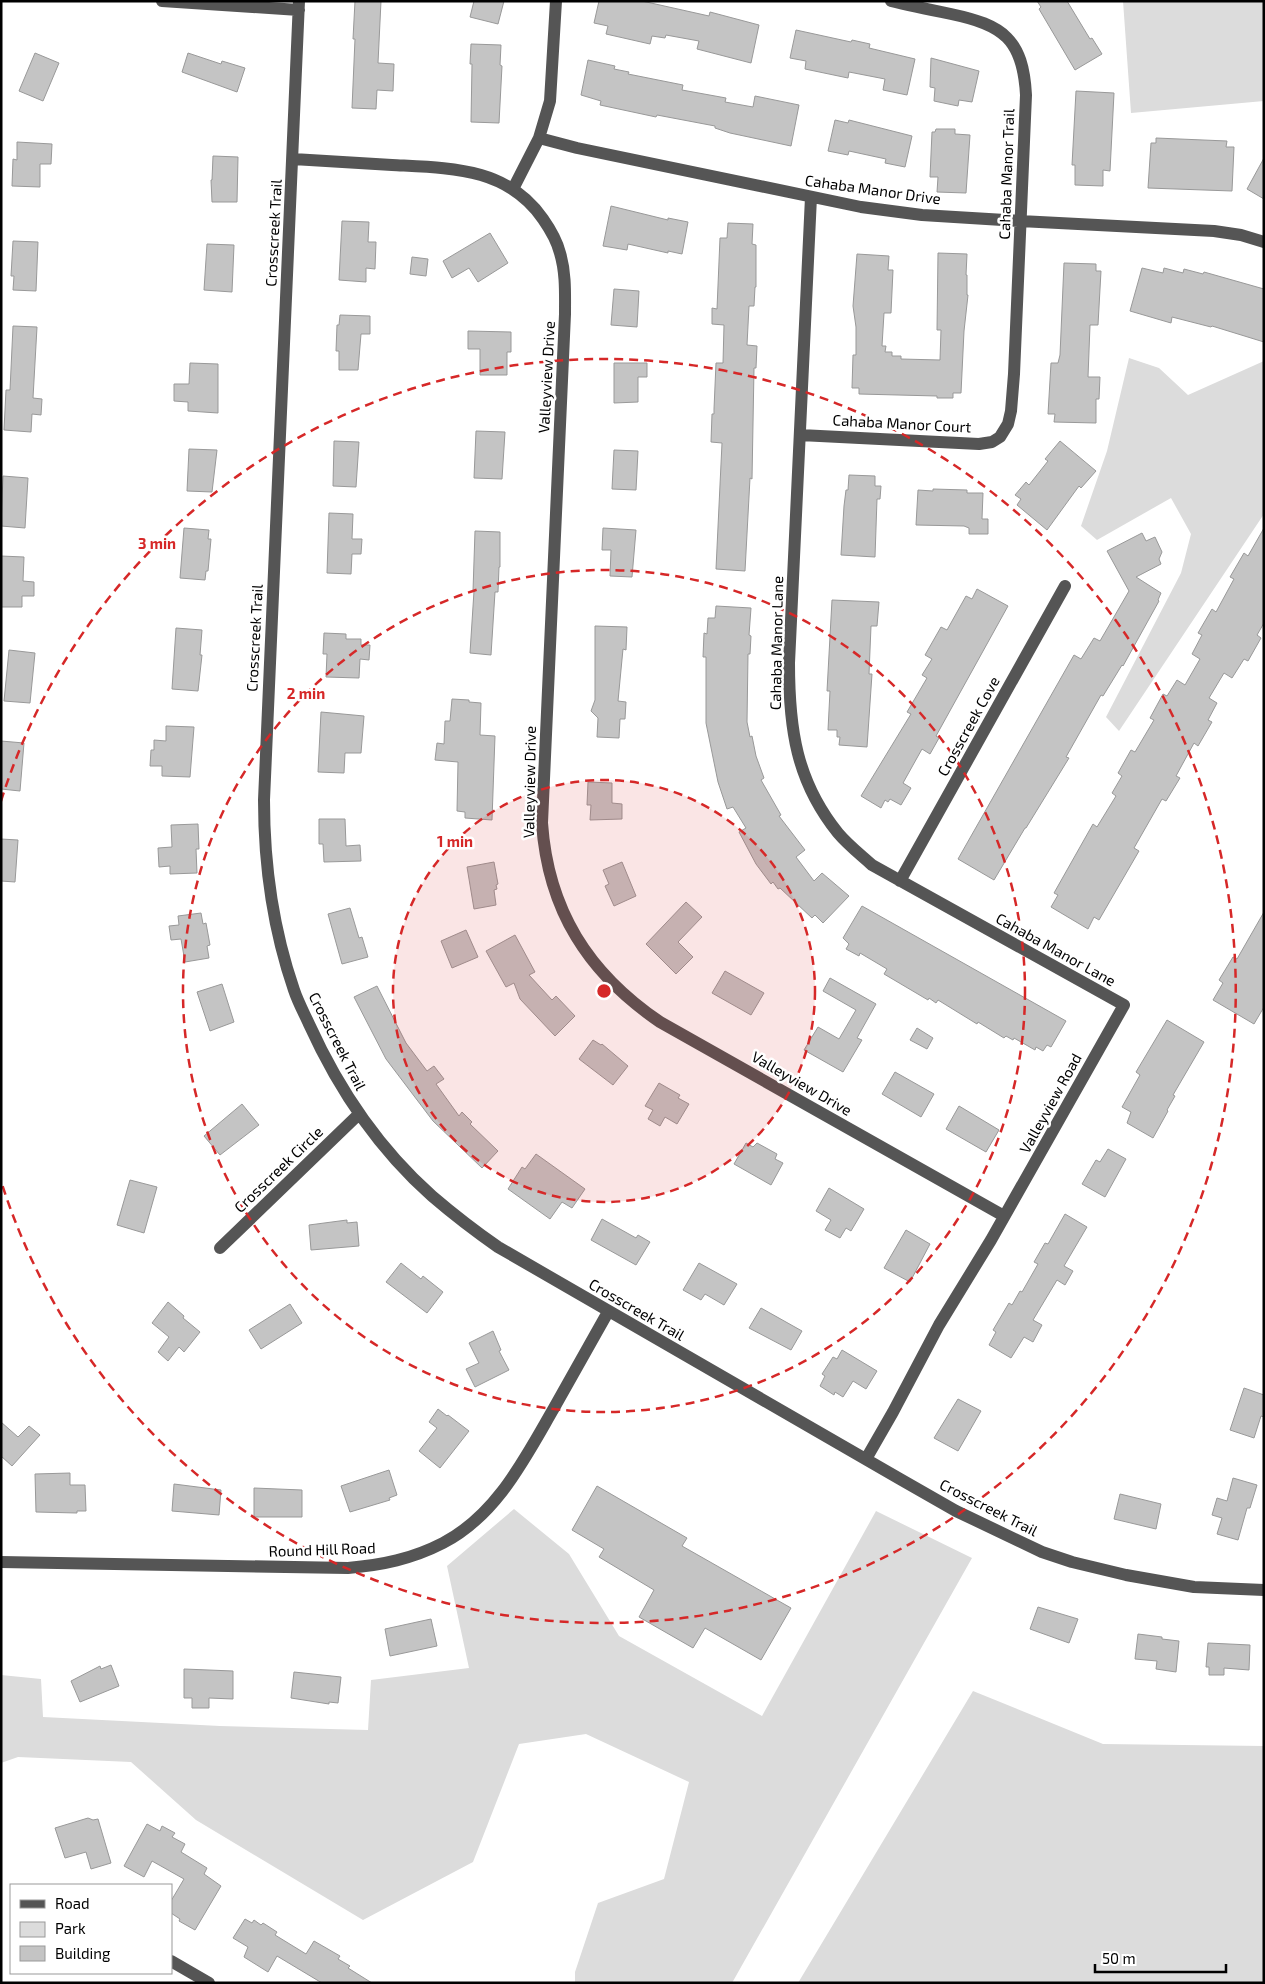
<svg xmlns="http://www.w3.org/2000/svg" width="1265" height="1984" viewBox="0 0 1265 1984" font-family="'Exo 2',sans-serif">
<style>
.green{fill:#dcdcdc}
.building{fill:#c4c4c4;stroke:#999}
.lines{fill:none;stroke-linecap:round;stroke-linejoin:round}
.minor{stroke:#555;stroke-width:12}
.ring{fill:none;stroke:#d62828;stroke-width:2.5;stroke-dasharray:9 6}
.labels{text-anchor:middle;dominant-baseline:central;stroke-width:5;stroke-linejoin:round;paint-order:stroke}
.street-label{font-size:15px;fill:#000;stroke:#fff}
.centre{fill:#d62828;stroke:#fff;stroke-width:2.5}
.ring-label{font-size:15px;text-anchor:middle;font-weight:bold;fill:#d62828;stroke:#fff;stroke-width:5;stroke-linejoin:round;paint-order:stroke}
</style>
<rect width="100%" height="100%" fill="#fff"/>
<!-- green -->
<path class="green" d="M1123 1H1264V101L1131 113Z
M1129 358 1159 368 1188 395 1264 361V514L1119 731 1106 717 1181 573 1191 534 1171 498 1097 540 1081 526 1107 451Z
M514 1509 569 1554 619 1636 762 1716 876 1511 972 1558 732 1983H575V1972L598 1903 664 1879 689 1782 586 1734 519 1744 473 1862 363 1920 196 1820 131 1762 18 1757 1 1763V1675L41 1679 43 1717 220 1726 368 1730 371 1680 469 1668 447 1566Z
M973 1691 1103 1744 1264 1746V1983H798Z"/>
<!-- building -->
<path class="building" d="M355 1H381L378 63 394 64 393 91 377 90 376 109 352 108 355 39H353Z
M474 1H504L498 24 470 17Z
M599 1H642L709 16 710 12 759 25 751 63 697 49 699 41 666 35 665 38 652 36 650 44 606 34 608 26 594 23Z
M1037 1H1067L1090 39 1092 38 1102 54 1075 70 1039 9 1041 7Z
M796 30 851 42 852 40 870 44 869 48 915 59 907 95 883 90 885 79 849 72 848 78 805 69 806 61 790 58Z
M471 44 501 45 500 65 502 66 499 123 471 122 472 64H470Z
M35 53 59 63 43 101 19 91Z
M188 53 221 64 222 61 245 68 237 92 182 72Z
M931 58 979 71 972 102 959 100 958 106 934 101 935 88 930 87Z
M588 60 615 66 614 69 629 72 628 74 683 85 682 90 726 98 725 102 753 107 755 96 799 105 791 146 730 133 715 128V126L657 115 656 117 600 105 601 101 581 95Z
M1076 91 1114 93 1110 171 1103 170V186L1075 185V165H1072Z
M835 120 848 123 849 120 912 136 905 167 885 163 886 159 849 151 848 155 828 151Z
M936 129H955V134L970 135 966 193 937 192 938 177H930L932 132H935Z
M1156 138 1227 141 1226 147H1234L1232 191 1148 188 1151 143H1156Z
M17 142 52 144 51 164H40V187L12 186 13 159 17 160Z
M213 156 238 157 237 202H212L211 180H212Z
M1264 158V199L1247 189Z
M611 206 668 220V218L688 222 682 254 668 251V253L628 244 627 250 603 246Z
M342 221 369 222 368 242H376L375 269 366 268V282L339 280Z
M728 223 753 224 752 244 756 245V287H755L754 306H749L747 345 757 346 756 368H754L752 479 750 478 745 571 716 569 722 443 711 442 712 414H714V409L716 363H723L724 325 712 324V308L717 309 720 238H727Z
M490 233 508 263 478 282 469 268 452 278 443 261Z
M13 241 38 242 36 291 13 290 14 276H11Z
M207 244 234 245 232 292 204 290Z
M938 253 967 254 966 275H967V295H968L964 331 961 393H953V398H937V396L859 394V388H852L853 355H856V327L853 306 857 254 889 256 888 270H893L891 313H884L882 346H886L885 352H892V356H901V359L940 360 941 330H937Z
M412 257 428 259 426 276 410 274Z
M1064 263 1096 264V271H1101L1098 325H1090L1088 377H1100L1099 399H1096V423L1054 422 1055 414H1048L1051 363H1058L1060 355Z
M1142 268 1163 273 1164 268 1183 273 1184 269 1203 274 1204 272 1264 289V342L1212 326 1211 327 1172 317 1171 323 1130 311Z
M614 289 639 291 637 327 611 325Z
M340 315 370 316V334H361L358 370H339V351H336L337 325H339Z
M13 326 37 327 33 398 42 399 41 415 32 414 31 432 4 430 6 390H10Z
M468 331 511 332V352H507V375H480V349H468Z
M190 363 218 364V413L188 411V402L174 401V384H189Z
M614 363H647V377H638V402L614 403Z
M476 431 505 432 502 479 474 478Z
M334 441 359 442 356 487 333 486Z
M1060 441 1096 471 1081 488 1079 486 1047 530 1017 505 1021 499 1015 495 1026 482 1029 485 1048 461 1045 459Z
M189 449 217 450 212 492 187 491Z
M614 450 638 451 636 490 612 489Z
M849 475 875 476V486H881L880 499H877L875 557 841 555 844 506 846 490H848Z
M3 476 28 478 25 528 1 526Z
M933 489 967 490V493H983L982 519H988V534H969V528L964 526 916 525 918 490 933 491Z
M329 513 353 514 352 539H362L361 554H352L351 574 327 573Z
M184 528 209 530 208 539H211L208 571H206L205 580 180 578Z
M603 528 636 530 632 577 610 576 611 550H602Z
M1264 528V623L1257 635 1261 638 1248 661 1244 659 1232 678 1224 673 1209 698 1217 703 1208 720 1212 722 1198 746 1194 743 1176 776 1180 778 1166 801 1162 799 1134 848 1139 851 1099 920 1094 917 1088 929 1051 907 1058 895 1054 893 1093 824 1097 827 1116 796 1112 793 1122 776 1118 773 1131 750 1135 752 1154 720 1150 718 1163 694 1167 696 1177 680 1185 685 1200 659 1192 654 1202 635 1198 633 1212 609 1216 612 1234 579 1230 577 1244 553 1248 556Z
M475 531 500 532V567H499L498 592H495L491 655 470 653 474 591H473Z
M1142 533 1146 541 1155 537 1162 552 1159 559 1161 564 1136 577 1161 593 1158 600 1159 601 1123 666 1122 665 1103 696 1101 695 1066 757 1069 758 1026 828H1025L994 880 958 859 1074 655 1081 659 1094 638 1100 641 1129 591 1107 551Z
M1 556 24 557 23 581 34 582V596H22V607H1Z
M977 589 1008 606 936 736 939 738 930 754 922 749 903 783 911 788 901 805 890 799 888 802 885 800 881 808 861 796 911 714 907 712 927 678 922 675 932 659 925 655 941 627 947 630 966 596 972 599Z
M832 600 879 602 877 626H871L869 674H872L867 747 839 745 840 737H837V730H828L830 691H827Z
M716 606 751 608 749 635 751 636 750 654H748L747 722 750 737 752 736 756 756 764 778 761 780 781 815 779 816 805 850 796 857 814 881 822 873 849 896 823 923 815 915 812 918 780 888 778 889 773 882 771 884 756 864 739 832 746 828 733 807 727 809 718 782 706 723V657H703L704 633 707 634 708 618H715Z
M595 626 627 627 626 650 623 649 618 701 626 702 625 719H620L619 738 597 737 598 718 591 711 595 700Z
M176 628 202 630 200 655H202L198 691 172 689Z
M324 633 346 634V639H361V645H370L369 660 360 659 359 678 326 677 327 654H323Z
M9 650 35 653 30 703 4 701Z
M452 699 469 700V702L481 703 480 735 495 736 492 820 465 818V812L457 811 458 762 435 760 437 743 444 744 445 721H450Z
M321 712 364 716 361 753H345L344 773 318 772Z
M166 726 194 727 190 777 162 776V766H150L151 750H154V740L166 741Z
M1 741 24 743 20 791 1 789Z
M588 782 612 783V803L622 804V819L590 820 591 805H587Z
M319 819H345L346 846 360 845 361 861 324 862 323 844H319Z
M198 824 199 849H196L197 873 170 874V866L159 867 158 848 172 847 171 825Z
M1 839 18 840 15 882 1 881Z
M494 862 498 884 496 885 497 889 494 890 496 905 474 909 467 867Z
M622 862 636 896 614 906 605 886 609 884 603 870Z
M686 902 702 917 678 942 693 957 676 974 646 944Z
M862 906 1066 1021 1051 1047 1047 1045 1043 1051 1036 1047 1035 1050 1014 1038 1013 1040 1006 1036 1004 1038 978 1022 977 1024 938 1000 936 1003 929 998 928 1000 884 974 887 969 860 953 859 956 846 949 849 944 843 938Z
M350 908 359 938 362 937 368 957 342 964 328 914Z
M1264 912V1007L1254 1024 1213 1000 1223 983 1219 980 1233 957 1237 959Z
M201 913 203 924 206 923 210 945 207 946 209 958 185 962 181 939 171 940 169 926 179 925 178 916Z
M466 930 478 957 452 968 441 941Z
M515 935 535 972 529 975 552 1000 556 996 575 1016 555 1036 520 999 514 983 506 987 486 951Z
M725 971 764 993 751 1015 712 993Z
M830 978 876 1004 857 1038 862 1040 843 1072 804 1050 818 1027 839 1039 856 1010 823 991Z
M222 984 234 1022 210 1031 197 992Z
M377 986 406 1043 427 1071 434 1066 444 1079 436 1084 459 1116 462 1112 472 1122 470 1124 498 1151 482 1168 433 1121 386 1059 354 997Z
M1167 1020 1204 1042 1173 1095 1175 1096 1167 1110 1168 1111 1153 1138 1127 1123 1131 1112 1122 1107 1140 1075 1136 1072Z
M917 1028 933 1038 927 1049 910 1040Z
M593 1040 601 1045 602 1044 628 1066 613 1085 579 1059Z
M895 1072 934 1094 921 1117 882 1094Z
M659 1083 680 1095 678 1098 689 1104 677 1124 665 1117 660 1126 648 1119 653 1110 645 1106Z
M242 1104 259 1125 220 1155 204 1136Z
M959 1106 999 1130 986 1152 946 1129Z
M746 1143 753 1147 757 1143 777 1154 775 1159 783 1163 771 1185 734 1164Z
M1108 1149 1126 1159 1105 1197 1082 1184 1096 1160 1100 1162Z
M536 1154 585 1189 572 1208 562 1202 550 1219 508 1189 522 1167 525 1169Z
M130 1180 157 1187 144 1233 117 1225Z
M829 1188 864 1209 851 1231 846 1228 840 1238 825 1230 831 1220 816 1211Z
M1065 1214 1087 1227 1064 1266 1073 1271 1065 1285 1057 1280 1033 1320 1042 1325 1033 1342 1024 1337 1011 1358 989 1345 996 1332 993 1330 1009 1303 1012 1305 1020 1291 1022 1292 1038 1264 1034 1262 1045 1243 1048 1244Z
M602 1219 636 1238 638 1235 650 1242 636 1265 591 1240Z
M347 1220V1223L357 1222 359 1246 311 1250 309 1225Z
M906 1230 930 1244 910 1282 884 1268Z
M401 1263 421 1279 423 1276 443 1292 427 1313 386 1282Z
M699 1263 737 1284 724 1305 705 1294 701 1300 683 1290Z
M168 1302 184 1316 183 1318 200 1332 184 1352 179 1347 168 1361 158 1352 169 1337 152 1323Z
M290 1304 302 1323 261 1349 249 1330Z
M761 1308 802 1331 791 1350 749 1328Z
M493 1331 501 1350 499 1351 509 1370 475 1387 466 1369 479 1363 469 1343Z
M842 1350 877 1371 866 1389 853 1381 843 1397 835 1392 834 1395 820 1386 825 1376 822 1374 833 1357 837 1359Z
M1244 1388 1264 1395V1417L1261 1416 1254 1438 1230 1430Z
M958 1399 981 1411 958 1451 934 1438Z
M438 1409 447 1416 448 1415 469 1431 440 1468 419 1451 437 1428 429 1422Z
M1 1422 18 1437 29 1426 40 1435 12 1466 1 1456Z
M389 1470 397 1495 389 1498 390 1500 350 1512 341 1486Z
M70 1473V1485H85L86 1511H77V1513L36 1512 35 1474Z
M1233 1478 1257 1485 1250 1508H1247L1238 1540 1217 1534 1222 1518 1212 1515 1217 1498 1227 1501Z
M174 1484 221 1490 219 1515 172 1511Z
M597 1486 687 1538 682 1546 791 1608 761 1660 705 1628 693 1648 639 1617 654 1590 599 1557 604 1549 572 1530Z
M254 1488 302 1490V1517H254Z
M1120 1494 1161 1504 1156 1529 1114 1519Z
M1038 1607 1078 1619 1069 1643 1030 1629Z
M431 1619 437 1646 390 1656 385 1629Z
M1138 1634 1162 1637V1639L1179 1641 1176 1672 1156 1669 1157 1661 1135 1659Z
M1208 1643 1250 1645 1249 1670 1224 1668V1675H1209V1667H1206Z
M111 1665 119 1686 80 1702 71 1681 100 1666 101 1669Z
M184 1669 233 1671V1699L209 1698V1708H192V1698H184Z
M294 1672 341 1677 338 1703 329 1702V1704L291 1698Z
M88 1818 93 1820 98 1819 111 1863 91 1869 86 1852 65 1858 55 1828Z
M147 1824 160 1831 162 1826 175 1833 172 1837 185 1844 181 1852 207 1868 204 1874 221 1886 195 1930 179 1921 180 1919 171 1913V1901L184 1879 152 1861 144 1877 124 1866Z
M245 1919 252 1923 254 1920 261 1925 263 1923 277 1932 275 1935 306 1954 314 1941 340 1956 338 1959 350 1966 348 1968 372 1983H322L277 1956 268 1972 244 1957 248 1947 233 1938Z"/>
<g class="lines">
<!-- minor -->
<path class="minor" d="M162 1 299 10
M299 1 264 800C264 864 273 929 294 990 298 1002 304 1013 309 1024 338 1088 379 1149 432 1196 453 1214 475 1231 498 1247L900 1479 956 1511 1042 1552 1072 1562 1126 1575 1194 1587 1264 1590
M539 138 577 148 861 207 922 215 1020 221 1214 231 1241 235 1264 242
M293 159C326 161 359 163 392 165 450 168 507 167 543 219 550 229 557 241 560 253 566 273 565 294 565 314L542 823C548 910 588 973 660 1022L1004 1216
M513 189 539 138 550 101 556 1
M811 197 789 663C789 728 796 781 838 833 848 845 861 855 872 865L1124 1005 991 1240 939 1325 893 1412 866 1459
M800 435 979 444 992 442 1000 437 1008 424 1011 411 1014 374 1026 95C1023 39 1003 25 951 14 931 10 911 6 891 1
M900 881 1065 586
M220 1248 359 1114
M1 1562 348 1568C382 1565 412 1559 443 1543 497 1515 525 1458 554 1408 572 1376 590 1344 608 1312
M171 1961 209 1983"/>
</g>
<!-- distance rings -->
<circle cx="604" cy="991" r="211" fill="#d62828" fill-opacity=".12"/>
<g class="ring">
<circle cx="604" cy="991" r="211"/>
<circle cx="604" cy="991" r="421"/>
<path d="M1 801A632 632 0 1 1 1 1181"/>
</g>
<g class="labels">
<!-- street labels -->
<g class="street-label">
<text transform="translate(1006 174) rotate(-88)">Cahaba Manor Trail</text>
<text transform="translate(873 189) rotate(8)">Cahaba Manor Drive</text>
<text transform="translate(273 233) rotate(-87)">Crosscreek Trail</text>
<text transform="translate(546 377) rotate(-87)">Valleyview Drive</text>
<text transform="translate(902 423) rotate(3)">Cahaba Manor Court</text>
<text transform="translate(254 638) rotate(-87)">Crosscreek Trail</text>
<text transform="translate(776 643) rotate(-89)">Cahaba Manor Lane</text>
<text transform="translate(968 726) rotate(-61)">Crosscreek Cove</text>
<text transform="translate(529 782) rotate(-89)">Valleyview Drive</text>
<text transform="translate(1056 949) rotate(29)">Cahaba Manor Lane</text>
<text transform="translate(338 1041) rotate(63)">Crosscreek Trail</text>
<text transform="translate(802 1083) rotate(30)">Valleyview Drive</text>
<text transform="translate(1050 1103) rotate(-61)">Valleyview Road</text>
<text transform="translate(278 1169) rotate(-44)">Crosscreek Circle</text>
<text transform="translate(637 1309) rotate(30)">Crosscreek Trail</text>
<text transform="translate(989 1507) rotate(27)">Crosscreek Trail</text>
<text transform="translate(322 1549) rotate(-2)">Round Hill Road</text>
</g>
</g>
<circle cx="604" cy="991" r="8" class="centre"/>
<g class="ring-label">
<text x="157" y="549">3 min</text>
<text x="306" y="699">2 min</text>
<text x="455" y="847">1 min</text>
</g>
<!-- border -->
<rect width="1265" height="1984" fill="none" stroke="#000000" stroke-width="5"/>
<!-- legend -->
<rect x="10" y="1884" width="162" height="90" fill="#ffffff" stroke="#999999"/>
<rect x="20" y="1900" width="25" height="8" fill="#555555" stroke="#999999"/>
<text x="55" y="1909" font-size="15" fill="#000000">Road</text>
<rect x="20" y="1922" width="25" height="15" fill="#dcdcdc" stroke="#999999"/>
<text x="55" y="1934" font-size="15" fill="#000000">Park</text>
<rect x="20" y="1946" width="25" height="15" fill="#c4c4c4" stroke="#999999"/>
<text x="55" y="1959" font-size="15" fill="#000000">Building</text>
<!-- scale -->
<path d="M1095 1964v8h131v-8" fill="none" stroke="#000000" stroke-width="2.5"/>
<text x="1102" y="1964" font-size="15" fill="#000000" stroke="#ffffff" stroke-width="4" paint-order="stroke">50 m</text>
</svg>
